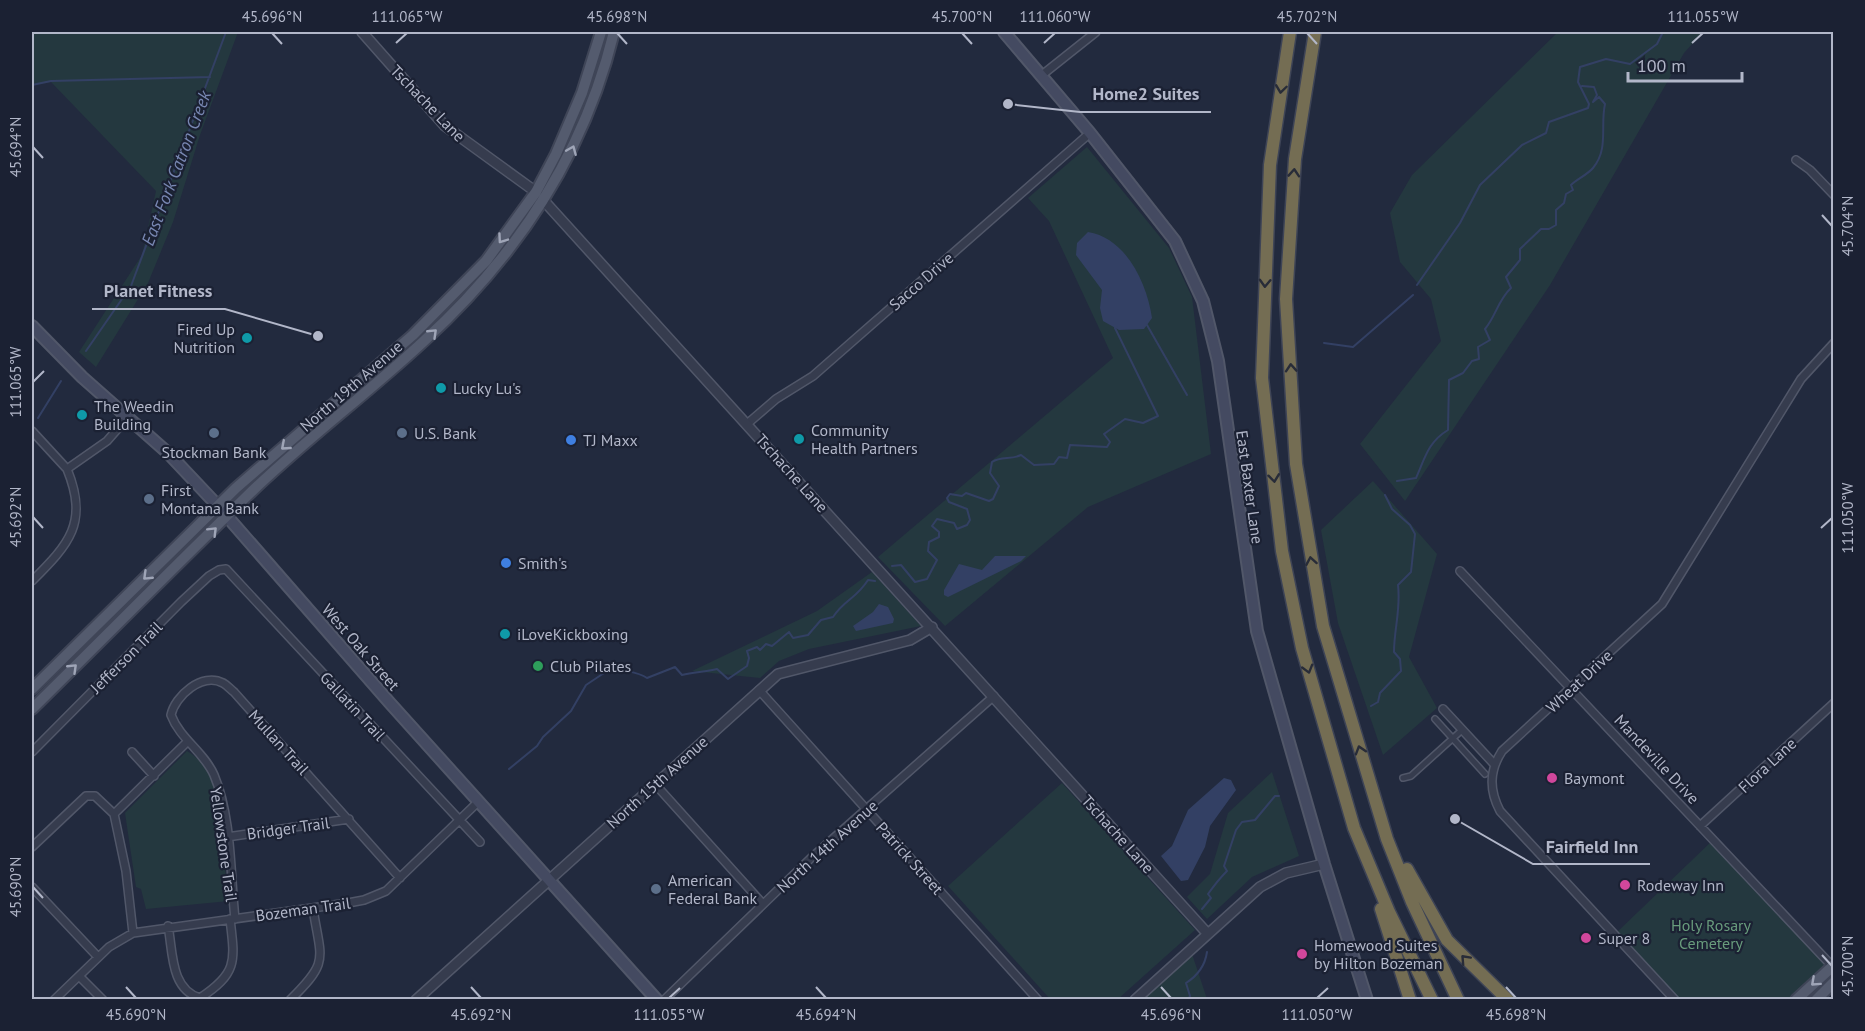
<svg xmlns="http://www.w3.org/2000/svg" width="1865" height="1031" viewBox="0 0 1865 1031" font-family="'PT Sans',sans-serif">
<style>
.green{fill:#24383f}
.water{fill:#334064}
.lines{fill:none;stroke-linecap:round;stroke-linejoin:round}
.stream{stroke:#334064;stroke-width:2}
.pedestrian-casing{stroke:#515769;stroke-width:8}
.minor-casing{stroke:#515769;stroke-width:10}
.tertiary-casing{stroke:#515769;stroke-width:12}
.secondary-casing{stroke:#515769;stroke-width:14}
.primary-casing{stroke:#3f4557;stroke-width:14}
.motorway-casing{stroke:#3e4456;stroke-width:15}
.pedestrian{stroke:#363c4e;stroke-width:5}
.minor{stroke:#363c4e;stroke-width:7}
.tertiary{stroke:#363c4e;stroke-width:9}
.secondary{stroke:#444a61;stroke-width:10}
.primary{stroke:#545b6e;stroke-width:10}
.motorway{stroke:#746d53;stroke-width:12}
.oneway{stroke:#282c38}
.oneway2{stroke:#9fa5b7}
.ticks{fill:none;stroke:#b2b7c9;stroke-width:2}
.culture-dot{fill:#0f9aa8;stroke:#1b2133;stroke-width:2}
.service-dot{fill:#5c6f8a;stroke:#1b2133;stroke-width:2}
.shop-dot{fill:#3f7fe0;stroke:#1b2133;stroke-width:2}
.leisure-dot{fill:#2e9e5b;stroke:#1b2133;stroke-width:2}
.hotel-dot{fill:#d1479c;stroke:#1b2133;stroke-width:2}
.labels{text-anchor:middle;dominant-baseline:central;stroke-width:4.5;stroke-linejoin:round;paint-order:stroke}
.street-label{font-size:16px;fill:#b2b7c9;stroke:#1b2133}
.poi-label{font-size:16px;fill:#b2b7c9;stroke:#1b2133;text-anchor:start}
.park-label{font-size:16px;fill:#689b7c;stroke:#1b2133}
.water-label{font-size:18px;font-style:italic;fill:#7887b2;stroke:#1b2133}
.leader{fill:none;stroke:#b2b7c9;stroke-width:2}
.callout-dot{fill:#b2b7c9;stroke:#1b2133;stroke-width:2}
.callout-label{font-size:18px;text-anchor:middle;font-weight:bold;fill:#b2b7c9;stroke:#1b2133;stroke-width:4.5;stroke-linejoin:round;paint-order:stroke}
.neatline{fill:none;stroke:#b2b7c9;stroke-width:2}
.ticks-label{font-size:15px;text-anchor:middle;fill:#b2b7c9}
</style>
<rect width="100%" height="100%" fill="#222a3e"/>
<!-- green -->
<path class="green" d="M32 32H238L200 135 173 222 148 283 96 367 79 352 142 255 156 191 51 82 32 84Z
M1558 32H1703L1684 53 1550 285 1405 501 1360 444 1441 341 1431 299 1400 262 1390 213 1412 175Z
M1087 147 1169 248 1192 297 1211 454 1088 507 945 626 878 557 1113 358 1049 221 1028 198Z
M1373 481 1437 554 1409 657 1437 708 1383 755 1338 623 1321 530Z
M872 572 921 626 809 649 779 661 760 678 692 671 817 611Z
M187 751C202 760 209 770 215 786L229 901 146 909 141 889 136 887 125 813Z
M1272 772 1299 856 1252 877 1207 919 1187 897 1210 874 1228 813Z
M1062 783 1195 930 1118 999H1050L948 886Z
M1713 840 1832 966 1796 999H1675L1614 935Z
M1192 954 1207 999H1144Z"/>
<!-- water -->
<path class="water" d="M1088 232C1126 238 1147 283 1152 318L1144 329 1119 330 1103 321 1100 308 1102 290 1076 255 1077 243Z
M995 556H1026L1021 561 948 597 944 595V590L959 564 982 570Z
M879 604 888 607 894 619 893 623 856 631 853 626 873 612Z
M1224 778 1231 780 1236 790 1210 826 1205 847 1188 880 1181 881 1161 856 1172 846 1188 810Z"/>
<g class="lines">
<!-- stream -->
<path class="stream" d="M32 85 51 81 210 77
M1417 285 1460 223 1480 185 1522 145 1546 133 1549 122 1588 108 1589 104 1578 82 1580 67 1606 59 1630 64 1657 44 1663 32
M1147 325 1187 395
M1324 343 1353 347 1413 295
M86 351 131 286 226 32
M38 418 61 381
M1397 481 1416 478C1425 458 1428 442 1448 430L1449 380 1463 373 1472 361 1479 359 1478 347 1490 340 1485 329C1496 316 1498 300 1511 288L1506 277 1520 260V249L1541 229H1549L1556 225V210L1564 203 1566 194 1573 190 1571 185C1577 179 1587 175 1593 168 1609 149 1600 126 1605 104L1599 97 1593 102 1597 95 1594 87 1582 86
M892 566 901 565 915 582 927 579 937 560 928 551 929 542 939 537V532L932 526 937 519 954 523 957 529 967 525 970 520 967 509 949 502 947 498 950 494 962 496 966 493 989 501 993 499 999 486 990 473 992 462C1001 456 1011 460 1021 455L1034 465 1054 464 1059 457 1067 458 1070 445 1107 447 1110 442 1104 434 1125 419 1143 423 1158 416 1115 328 1117 327
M1371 706 1378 702 1380 693 1401 671 1400 659 1394 652C1394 629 1401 609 1398 585L1411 572 1415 534 1410 525 1392 509 1385 495
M509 769 537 746 543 737 571 711 586 685 613 667C625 672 637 671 647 678L675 667 682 675C694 672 705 672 717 669L728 679 747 666 749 658 747 651 757 647 760 650 766 644 772 646 789 632 793 638 808 635 821 620 833 617C845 599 856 599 868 580L875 581
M1202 909 1211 898 1208 894C1213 887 1221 877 1227 871L1224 866 1236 830 1242 822 1255 820 1275 796H1279
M1188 1000 1190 996 1186 983C1197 976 1205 966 1207 952"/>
<defs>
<path id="pedestrian" d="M1435 719 1485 774
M1403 778 1411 776 1462 730"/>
<path id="minor" d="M1042 75 1096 32
M1796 160 1810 170 1834 195
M747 424 776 399 813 376 1090 133
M32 431 67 469
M1460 571 1832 966
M32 581C69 544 89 523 67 469L107 441 128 417
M759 690 1038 1000
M1443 709 1494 764
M32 752 181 602 209 576 219 570 226 569 480 842
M132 752 154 776
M655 784 763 904
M114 814 187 742
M1700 826 1834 703
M227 837 349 819
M32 847 86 796H95L114 814 126 871 133 933
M32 887 98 957
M235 919C230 873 232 818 214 775 204 752 180 739 171 715 175 696 202 672 223 683 227 685 230 689 234 692L400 878
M168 926C173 951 170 989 200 998 238 973 235 961 230 919
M79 976 103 1000
M54 1000 109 947 133 933 348 903 364 900 386 891 478 802
M290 1000C330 961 321 960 313 909
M664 1000 810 859 994 696
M1675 1000 1500 811C1489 790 1489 771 1502 751L1662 604 1801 379 1834 343"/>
<path id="tertiary" d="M362 32 445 126 536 192 1207 933
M416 1000 778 674 910 640 932 627
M1135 1000 1260 887 1286 873 1324 864"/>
<path id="secondary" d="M1004 32 1090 133 1175 241 1203 301 1218 361 1257 631 1324 864 1367 1000
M32 326 82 377 168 453 218 506 389 702 657 1000"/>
<path id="primary" d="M32 689 236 488 413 335 486 261 536 192 556 154 582 93 601 32
M32 709C103 639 174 567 246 497 302 442 366 395 424 341 517 256 584 155 614 32
M1796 1000 1834 965
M1816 1000 1834 982"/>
<path id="motorway" d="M1290 32 1270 165 1262 378 1282 551 1302 648 1354 828 1389 912 1432 1000
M1315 32 1295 159 1286 299 1296 464 1323 626 1387 839 1412 902 1458 1000
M1407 869 1447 940 1508 1000
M1381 909 1410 1000"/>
</defs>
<!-- pedestrian casing -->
<use href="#pedestrian" class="pedestrian-casing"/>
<!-- minor casing -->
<use href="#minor" class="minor-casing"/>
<!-- tertiary casing -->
<use href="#tertiary" class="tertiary-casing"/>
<!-- secondary casing -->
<use href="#secondary" class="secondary-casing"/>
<!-- primary casing -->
<use href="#primary" class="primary-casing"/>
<!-- motorway casing -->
<use href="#motorway" class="motorway-casing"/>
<!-- pedestrian -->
<use href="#pedestrian" class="pedestrian"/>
<!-- minor -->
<use href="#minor" class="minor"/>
<!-- tertiary -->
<use href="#tertiary" class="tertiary"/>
<!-- secondary -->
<use href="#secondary" class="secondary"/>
<!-- primary -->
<use href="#primary" class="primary"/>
<!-- motorway -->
<use href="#motorway" class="motorway"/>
</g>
<!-- one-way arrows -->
<defs><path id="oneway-chevron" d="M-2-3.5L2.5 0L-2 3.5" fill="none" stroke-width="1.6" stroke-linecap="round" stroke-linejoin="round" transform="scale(1.5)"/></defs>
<g class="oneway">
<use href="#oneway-chevron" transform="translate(1281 89) rotate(98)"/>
<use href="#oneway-chevron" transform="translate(1294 173) rotate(-86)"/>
<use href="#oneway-chevron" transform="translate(1265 283) rotate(92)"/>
<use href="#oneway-chevron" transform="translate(1291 368) rotate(-94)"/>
<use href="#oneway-chevron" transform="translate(1274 478) rotate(83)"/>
<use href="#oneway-chevron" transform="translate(1311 561) rotate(-100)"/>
<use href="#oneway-chevron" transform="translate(1308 669) rotate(74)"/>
<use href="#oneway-chevron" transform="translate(1360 750) rotate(-107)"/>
<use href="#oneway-chevron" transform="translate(1465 959) rotate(-133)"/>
</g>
<g class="oneway2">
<use href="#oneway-chevron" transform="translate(572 150) rotate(-67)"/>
<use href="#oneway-chevron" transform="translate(502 239) rotate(125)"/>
<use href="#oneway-chevron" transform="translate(433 333) rotate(-44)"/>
<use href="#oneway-chevron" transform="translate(285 446) rotate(139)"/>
<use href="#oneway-chevron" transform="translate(213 531) rotate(-45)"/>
<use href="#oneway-chevron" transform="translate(147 576) rotate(136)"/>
<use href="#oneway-chevron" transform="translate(73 668) rotate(-44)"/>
<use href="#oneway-chevron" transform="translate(1815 982) rotate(138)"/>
</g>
<!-- ticks -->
<path class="ticks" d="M272 33 282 44M617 33 627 44M962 33 972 44M1307 33 1317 44M396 43 407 33M1044 43 1055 33M1692 43 1703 33M33 147 43 158M1822 215 1832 226M33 382 44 371M33 517 43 528M1821 528 1832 518M33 887 43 898M1822 955 1832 966M126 987 136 998M471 987 481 998M816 987 826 998M1161 987 1171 998M1506 987 1516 998M669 998 680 988M1317 998 1328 988"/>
<!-- markers -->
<g class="culture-dot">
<circle cx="247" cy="338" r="6"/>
<circle cx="441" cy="388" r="6"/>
<circle cx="82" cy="415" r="6"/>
<circle cx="799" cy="439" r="6"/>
<circle cx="505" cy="634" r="6"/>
</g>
<g class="service-dot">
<circle cx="214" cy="433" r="6"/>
<circle cx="402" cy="433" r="6"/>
<circle cx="149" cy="499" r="6"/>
<circle cx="656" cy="889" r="6"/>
</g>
<g class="shop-dot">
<circle cx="571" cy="440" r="6"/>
<circle cx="506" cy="563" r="6"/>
</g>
<circle class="leisure-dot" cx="538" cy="666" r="6"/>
<g class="hotel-dot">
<circle cx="1552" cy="778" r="6"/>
<circle cx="1625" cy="885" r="6"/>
<circle cx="1586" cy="938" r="6"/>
<circle cx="1302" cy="954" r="6"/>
</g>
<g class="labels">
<!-- street labels -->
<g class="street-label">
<text transform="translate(428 103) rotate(46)">Tschache Lane</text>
<text transform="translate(921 281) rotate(-41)">Sacco Drive</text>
<text transform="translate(351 386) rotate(-41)">North 19th Avenue</text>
<text transform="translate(792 473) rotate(48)">Tschache Lane</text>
<text transform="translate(1250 487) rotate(82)">East Baxter Lane</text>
<text transform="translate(361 647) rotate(49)">West Oak Street</text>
<text transform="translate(126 657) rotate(-45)">Jefferson Trail</text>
<text transform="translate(1579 681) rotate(-43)">Wheat Drive</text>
<text transform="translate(353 706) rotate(47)">Gallatin Trail</text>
<text transform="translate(279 742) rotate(48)">Mullan Trail</text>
<text transform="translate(1657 759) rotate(47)">Mandeville Drive</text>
<text transform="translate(1767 765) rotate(-43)">Flora Lane</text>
<text transform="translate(657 782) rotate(-42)">North 15th Avenue</text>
<text transform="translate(288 828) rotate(-8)">Bridger Trail</text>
<text transform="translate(1118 834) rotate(48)">Tschache Lane</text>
<text transform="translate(224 844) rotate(82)">Yellowstone Trail</text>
<text transform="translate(827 846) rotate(-42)">North 14th Avenue</text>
<text transform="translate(910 858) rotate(48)">Patrick Street</text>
<text transform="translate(303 909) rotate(-8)">Bozeman Trail</text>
</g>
<!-- poi labels -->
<g class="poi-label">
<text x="235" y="329" text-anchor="end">Fired Up<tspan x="235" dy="18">Nutrition</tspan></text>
<text x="453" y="388">Lucky Lu's</text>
<text x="94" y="406">The Weedin<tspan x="94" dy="18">Building</tspan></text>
<text x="811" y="430">Community<tspan x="811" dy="18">Health Partners</tspan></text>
<text x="414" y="433">U.S. Bank</text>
<text x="583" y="440">TJ Maxx</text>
<text x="214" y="452" text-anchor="middle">Stockman Bank</text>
<text x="161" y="490">First<tspan x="161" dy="18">Montana Bank</tspan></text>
<text x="518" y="563">Smith's</text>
<text x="517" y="634">iLoveKickboxing</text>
<text x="550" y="666">Club Pilates</text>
<text x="1564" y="778">Baymont</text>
<text x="668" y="880">American<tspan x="668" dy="18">Federal Bank</tspan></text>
<text x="1637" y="885">Rodeway Inn</text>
<text x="1598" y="938">Super 8</text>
<text x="1314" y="945">Homewood Suites<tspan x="1314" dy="18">by Hilton Bozeman</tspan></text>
</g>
<!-- park labels -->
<g class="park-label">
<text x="1711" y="925">Holy Rosary<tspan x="1711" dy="18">Cemetery</tspan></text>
</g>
<!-- water labels -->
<g class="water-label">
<text transform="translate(176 168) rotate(-69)">East Fork Catron Creek</text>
</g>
</g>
<!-- callouts -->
<path class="leader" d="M1008 104L1080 112H1211M318 336L225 309H92M1455 819L1533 864H1650"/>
<g class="callout-dot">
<circle cx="1008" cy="104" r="6"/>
<circle cx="318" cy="336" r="6"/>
<circle cx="1455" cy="819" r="6"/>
</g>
<g class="callout-label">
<text x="1146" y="100">Home2 Suites</text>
<text x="158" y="297">Planet Fitness</text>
<text x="1592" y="853">Fairfield Inn</text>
</g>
<!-- border -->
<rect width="1865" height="1031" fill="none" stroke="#1b2133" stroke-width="66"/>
<!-- scale -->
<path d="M1628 72v9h114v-9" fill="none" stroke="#b2b7c9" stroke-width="3"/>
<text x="1637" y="72" font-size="18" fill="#b2b7c9" stroke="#1b2133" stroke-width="4.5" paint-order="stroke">100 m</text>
<rect x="33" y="33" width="1799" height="965" class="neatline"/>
<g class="ticks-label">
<text x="272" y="22">45.696°N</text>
<text x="407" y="22">111.065°W</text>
<text x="617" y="22">45.698°N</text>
<text x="962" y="22">45.700°N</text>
<text x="1055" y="22">111.060°W</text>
<text x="1307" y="22">45.702°N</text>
<text x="1703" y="22">111.055°W</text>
<text transform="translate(16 147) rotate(-90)" y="5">45.694°N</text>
<text transform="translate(1848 226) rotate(-90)" y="5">45.704°N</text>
<text transform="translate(16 382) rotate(-90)" y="5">111.065°W</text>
<text transform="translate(16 517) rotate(-90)" y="5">45.692°N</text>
<text transform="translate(1848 518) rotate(-90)" y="5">111.050°W</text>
<text transform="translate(16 887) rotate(-90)" y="5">45.690°N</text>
<text transform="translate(1848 966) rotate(-90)" y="5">45.700°N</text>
<text x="136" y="1020">45.690°N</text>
<text x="481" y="1020">45.692°N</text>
<text x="669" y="1020">111.055°W</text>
<text x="826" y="1020">45.694°N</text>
<text x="1171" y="1020">45.696°N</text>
<text x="1317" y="1020">111.050°W</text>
<text x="1516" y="1020">45.698°N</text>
</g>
</svg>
